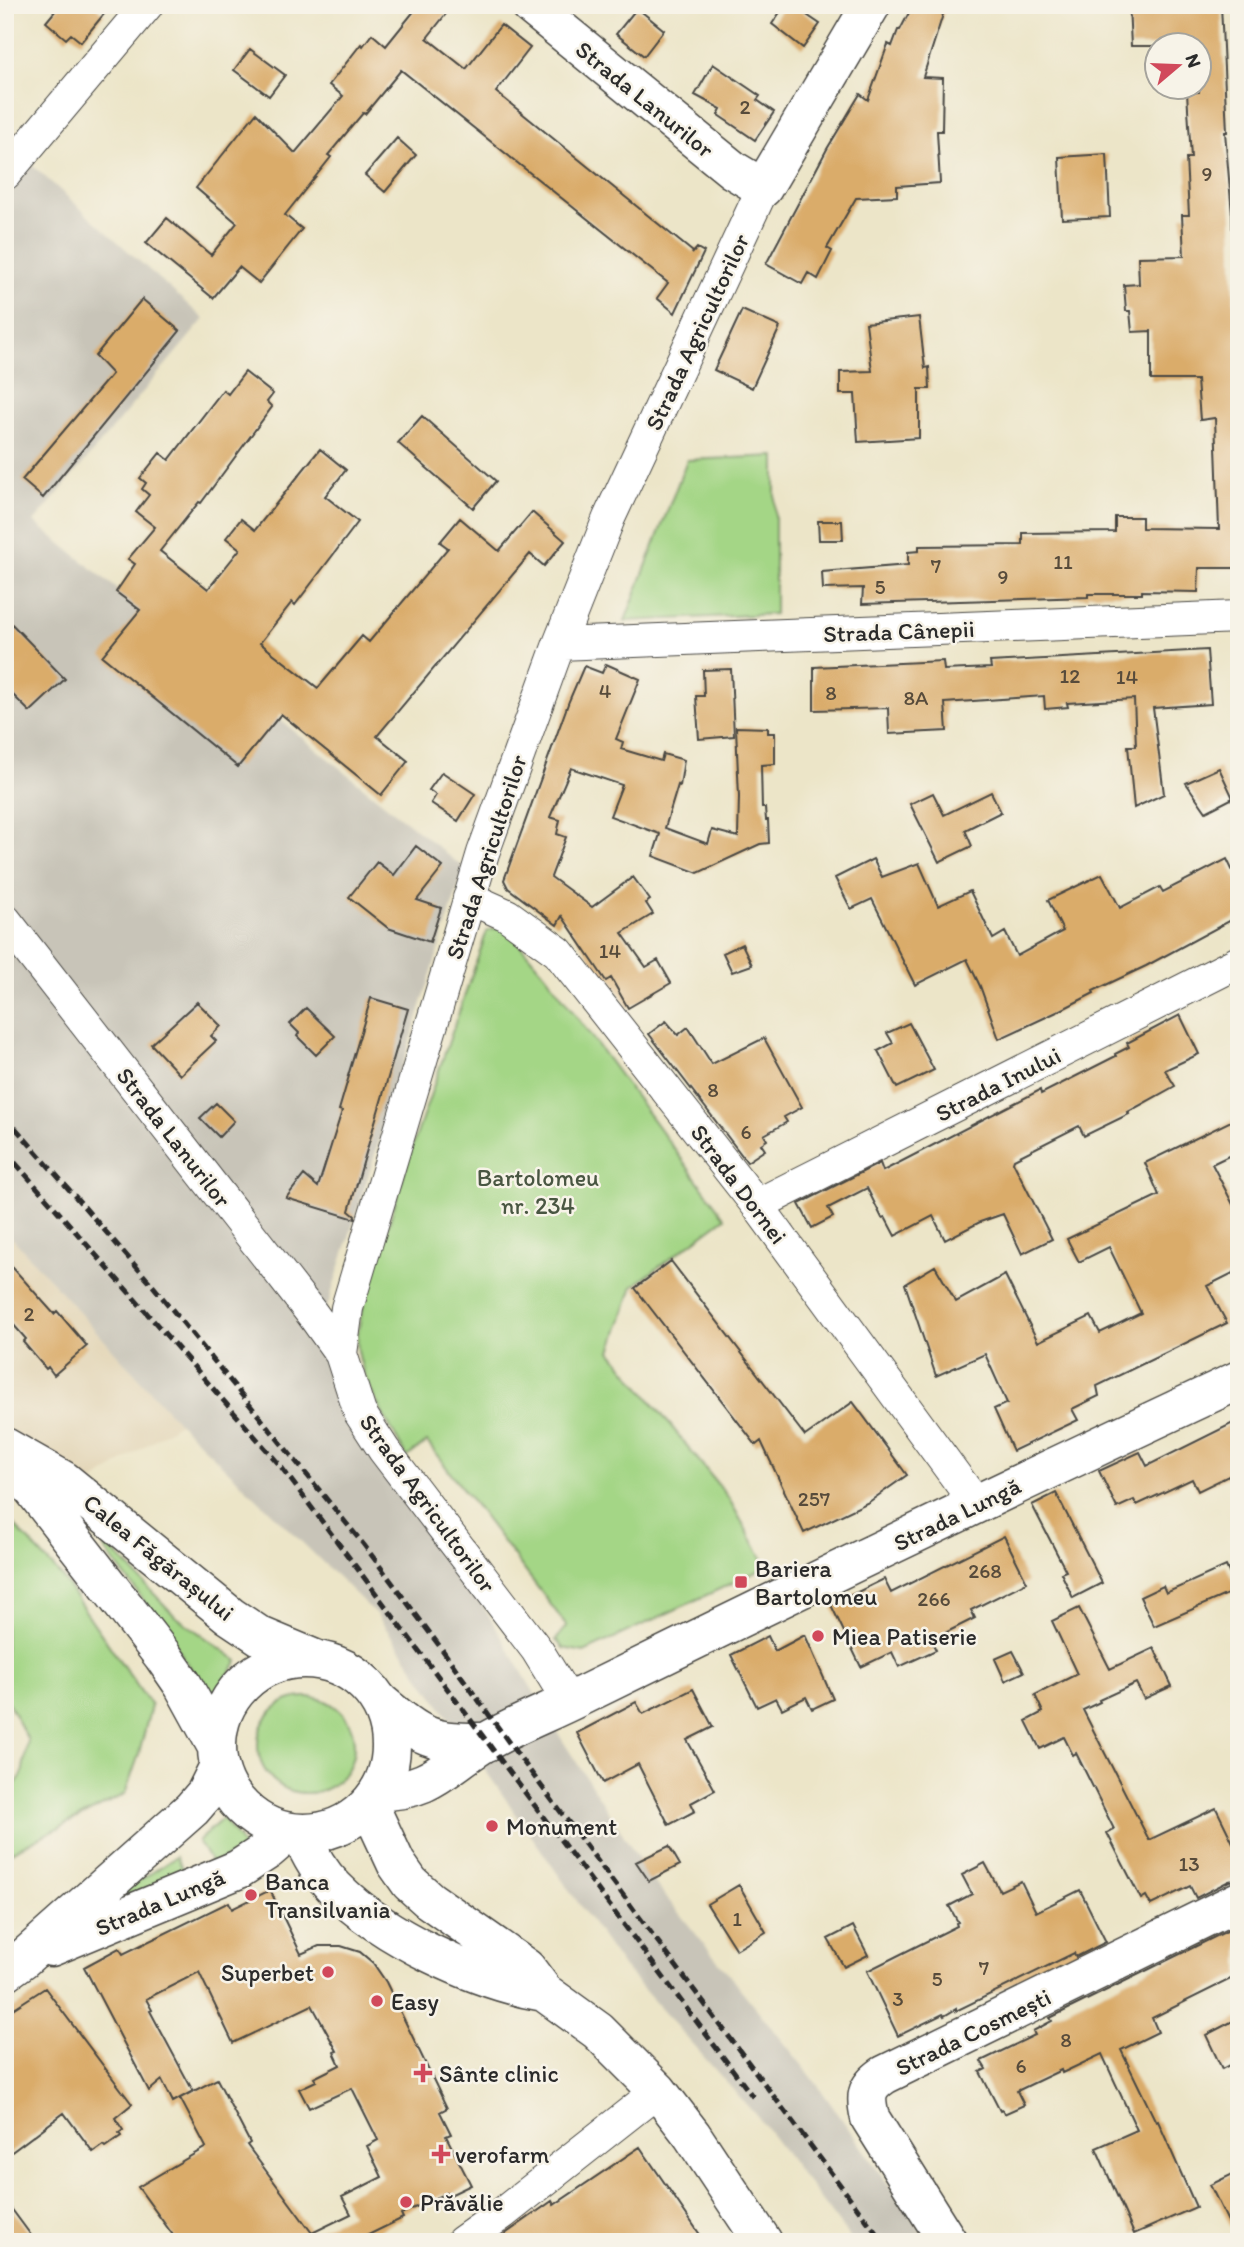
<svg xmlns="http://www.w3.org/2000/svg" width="1244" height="2247" viewBox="0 0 1244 2247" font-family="Itim,sans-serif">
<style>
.built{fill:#e3d6b7}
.industrial{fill:#c8c4b8}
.green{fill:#a4d686;stroke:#688058;stroke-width:2}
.building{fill:#daac6b}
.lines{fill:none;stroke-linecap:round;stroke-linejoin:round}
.street-casing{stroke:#484743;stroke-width:34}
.secondary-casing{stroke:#484743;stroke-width:41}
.primary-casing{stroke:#484743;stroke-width:41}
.street{stroke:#fff;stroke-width:32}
.secondary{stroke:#fff;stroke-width:38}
.primary{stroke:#fff;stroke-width:38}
.rail{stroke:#2b2b2b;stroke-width:5;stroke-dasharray:10 5;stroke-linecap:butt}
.poi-dot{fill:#d1495b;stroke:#f7f3e8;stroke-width:2.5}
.labels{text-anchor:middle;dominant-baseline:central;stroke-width:5;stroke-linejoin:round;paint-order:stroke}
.number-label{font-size:21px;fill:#574b3b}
.street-label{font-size:24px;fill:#2b2b2b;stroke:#f7f3e8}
.park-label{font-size:24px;fill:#495642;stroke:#f7f3e8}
.poi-label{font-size:24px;fill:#2b2b2b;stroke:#f7f3e8;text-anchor:start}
</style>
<rect width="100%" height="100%" fill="#f7f3e8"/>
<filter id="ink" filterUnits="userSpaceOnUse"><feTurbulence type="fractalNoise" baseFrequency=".0143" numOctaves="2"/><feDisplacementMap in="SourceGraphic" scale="14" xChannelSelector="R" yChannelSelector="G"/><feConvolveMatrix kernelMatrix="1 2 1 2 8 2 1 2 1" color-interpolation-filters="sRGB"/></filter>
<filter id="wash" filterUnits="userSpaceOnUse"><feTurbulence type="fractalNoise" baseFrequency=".00686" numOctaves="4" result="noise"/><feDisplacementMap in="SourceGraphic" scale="28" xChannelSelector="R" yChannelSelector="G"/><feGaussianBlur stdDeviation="1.57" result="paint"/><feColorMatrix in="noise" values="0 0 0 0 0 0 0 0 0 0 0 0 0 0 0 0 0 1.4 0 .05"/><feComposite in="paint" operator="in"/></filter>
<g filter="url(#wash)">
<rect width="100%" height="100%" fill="#ece5c8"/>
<!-- built -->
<path class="built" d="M5 1230 179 1423 40 1518 5 1488Z"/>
<!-- industrial -->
<path class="industrial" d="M5 141 204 319 34 522 464 868 320 1330 561 1738 653 1881 811 2076 929 2242H853L760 2120 621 1964 376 1614 179 1423 5 1230Z"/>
<!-- green -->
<path class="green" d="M775 456V614L625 621 687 460Z
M504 926 546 975 725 1218 633 1286 611 1351 728 1497 767 1567 584 1652 563 1648 556 1640 567 1626 427 1442 407 1457C390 1425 364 1387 358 1351 356 1338 359 1325 362 1312L410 1154 487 931Z
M5 1515 61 1576 151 1706 139 1754 125 1794 5 1855V1798L22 1775 28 1740 5 1696Z
M108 1545 174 1615 238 1661 211 1699 165 1629 104 1548Z
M258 1745a48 48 0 1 1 96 0a48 48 0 1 1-96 0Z
M223 1818 245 1849 212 1864 198 1841Z
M176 1857 187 1876 107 1902Z"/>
<g id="blocks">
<!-- building -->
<path class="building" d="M60 5H94L104 14 81 42 71 34 66 39 46 22Z
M419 5H453L427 38 466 69 501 25 530 48 496 92 693 252 692 254 697 248 704 252 675 313 657 298 668 283 401 70 365 114 363 113 328 155 331 157 285 215 302 229 259 283 239 267 213 298 146 243 167 218 211 255 237 223 196 188 256 113 295 153 343 96 329 85 361 44 363 46 372 34 386 46Z
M785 5H792L820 24 803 48 772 24Z
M913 5H946L923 77 943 78 942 131H937L940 183 897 186V196L856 198 827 248 832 251 818 279 808 273 802 284 766 264 827 149 860 94 868 100 888 44 892 46 898 30H900Z
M1129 5H1221L1227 132H1225L1232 214 1234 306 1239 346V568H1199L1198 592 1142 591V594H1088V597L862 604 863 588 823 589 822 572 908 565V552L919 551V546L1023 545V533L1115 532V517H1142V528L1219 529 1215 418 1200 420 1197 380H1151V331L1132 332 1130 311H1126L1124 285 1139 284 1138 257 1184 256 1182 215H1189L1186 158H1191L1187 92H1199V46H1131Z
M637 8 664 30 644 56 616 34Z
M250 49 285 75 269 96 234 70Z
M713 64 760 96 757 100 774 112 755 140 718 115 721 109 695 95Z
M397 138 416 155 385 192 365 175Z
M1107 154 1110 217 1062 219 1059 157Z
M142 299 180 331 43 498 22 480 112 374 95 356Z
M742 310 780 327 752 388 714 370Z
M919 317 925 368 929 367 930 389H919V438L858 442 855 394H840V372L872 371 866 323Z
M245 372 273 394 267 402 272 407 201 503 199 502 160 551 208 589 240 549 226 538 241 519 255 530 320 449 346 470 325 496 358 522 295 605 292 602 260 643 318 688 362 636 369 642 448 548 440 542 460 518 499 551 532 512 565 541 544 566 530 554 377 736 408 761 381 795 281 714 238 767 102 656 140 610 116 592 135 564 128 559 155 527 136 512 149 495 142 489 146 483 140 478 160 453 169 460 223 390 228 394Z
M422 416 496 481 473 508 398 443Z
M818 521H842L843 540H819Z
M5 617 65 679 30 712 5 687Z
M1207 650 1211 704 1153 708 1164 794 1134 808 1128 746H1136L1134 699 1067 703 1068 707 1045 709 1044 696 945 703 947 731 889 734 888 708 814 710V667L943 661 944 670 991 668 990 662Z
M606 664 640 679 616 739 623 742 621 749 661 761 663 754 684 760 680 786 678 785 665 828 708 844 712 830 738 837 739 797 736 727 768 728V733H775V764L761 765 762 808H765L766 820H768L769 843 760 844 698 873 653 856 660 834 610 816 622 785 571 768 550 817 560 820 557 834 566 837 551 877 592 907 633 877 650 900 646 903 653 914 622 933 646 967 658 960 671 983 628 1008 611 978 606 981 562 916 557 925 508 888 504 880 569 701 584 666 602 673Z
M731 669 734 736 699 739 696 696H704L703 670Z
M1219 768 1233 798 1206 812 1186 783Z
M442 772 475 794 458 821 431 803 436 795 429 790Z
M991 792 1001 812 965 830 972 846 939 862 910 804 933 793 944 815Z
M416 846 443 867 417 900 441 908 430 942 388 928 349 897 377 862 394 875Z
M873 859 882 877 919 863 938 906 970 891 993 939 1005 932 1017 956 1063 931 1048 900 1102 874 1120 908 1160 887 1163 892 1227 859 1239 884V916L1146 966 1093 991 1094 993 1059 1011 999 1039 980 986 967 959 915 985 872 899 851 909 835 878Z
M742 944 752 965 732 972 723 953Z
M371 998 408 1009 349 1211 355 1216V1219L286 1198 304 1175 318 1187 342 1111 339 1110 349 1076H348Z
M197 1002 221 1026 211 1036 216 1041 180 1075 151 1044Z
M306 1008 335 1036 316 1055 297 1036 299 1033 290 1024Z
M1180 1015 1199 1054 1165 1070 1175 1086 1128 1112 1129 1114 1084 1136 1079 1126 1014 1159 1013 1162 1052 1239 1022 1254 1003 1214 980 1222 945 1240 933 1216 895 1236 885 1217 882 1218 867 1188 828 1208 833 1217 812 1228 799 1204 880 1163 883 1171 1040 1090 1041 1094 1116 1056 1115 1054 1129 1047 1127 1043Z
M666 1021 678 1035 688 1027 712 1064 764 1038 802 1107 784 1117 787 1122 764 1135 767 1140 761 1144 765 1150 747 1162 649 1034Z
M909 1023 934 1070 897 1088 878 1051 893 1043 887 1033Z
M216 1103 234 1121 219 1137 200 1118Z
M1233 1120 1239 1132V1151L1212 1164 1239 1216V1270L1207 1286 1227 1323 1097 1386 1099 1396 1072 1409 1078 1420 1013 1451 994 1409 1007 1403 985 1354 936 1376 905 1284 935 1266 956 1302 1005 1275 1038 1342 1091 1316 1100 1333 1141 1313 1109 1247 1079 1262 1067 1239 1159 1195 1145 1163Z
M5 1259 54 1314 57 1311 87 1346 54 1375 48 1367 46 1369 23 1342 26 1339 5 1315Z
M671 1261 805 1436 853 1402 907 1475 869 1502 804 1533 761 1441 756 1445 635 1288Z
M1239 1420V1471L1198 1491 1192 1479 1137 1505 1134 1500 1117 1508 1099 1471 1140 1452 1147 1466Z
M1056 1493 1102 1583 1073 1598 1061 1573 1066 1571 1032 1505Z
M1004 1536 1027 1582 971 1610 975 1618 931 1640 936 1650 899 1667 892 1652 861 1667 831 1605 884 1579 891 1593Z
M1226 1566 1237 1590 1154 1626 1140 1597 1163 1586 1166 1593Z
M1079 1608 1110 1669 1154 1648 1172 1686 1144 1699 1136 1683 1099 1700 1100 1702 1083 1710 1149 1840 1216 1808 1239 1855V1879L1229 1881 1196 1898 1190 1886 1151 1905 1146 1896 1141 1899 1107 1833 1114 1829 1076 1753 1073 1755 1064 1737 1040 1749 1026 1721 1043 1712 1035 1695 1077 1674 1052 1621Z
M805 1635 833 1699 812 1709 806 1697 782 1709 776 1698 757 1707 731 1655 768 1636 775 1651Z
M1013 1651 1024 1672 1005 1681 995 1659Z
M693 1689 713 1727 687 1740 715 1790 691 1803 695 1811 669 1825 638 1764 603 1783 577 1733 636 1702 643 1714Z
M669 1846 680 1865 649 1881 636 1862Z
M985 1863 1000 1891 1021 1881 1036 1912 1080 1890 1106 1942 1076 1957 1074 1953 956 2011V2009L944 2016 943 2014 898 2036 867 1971 957 1926 956 1923 958 1922 949 1906 972 1894 962 1875Z
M739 1885 766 1932 736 1950 707 1904Z
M270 1890 301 1954 319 1946H341L360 1952 373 1963 386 1982 447 2108 440 2112 451 2134 446 2136 471 2185 448 2196 446 2193 401 2214 403 2218 354 2242H178L138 2187 206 2147 180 2098 217 2079 250 2143 247 2145 312 2233 351 2214 342 2197 382 2177 367 2146 378 2140 352 2088 309 2108 299 2089 316 2081 314 2078 340 2065 334 2052 337 2051 312 2005 233 2043 199 1972 146 1999 152 2010 150 2011 193 2091 173 2102 162 2080 149 2091 84 1967 119 1948 123 1954 229 1902 232 1909Z
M1239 1925V1975L1152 2018 1158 2032 1121 2050 1156 2122 1158 2121 1196 2207 1134 2234 1096 2148 1137 2130 1102 2054 1062 2073 1061 2070 1017 2091 1024 2105 1004 2114 1002 2110 1000 2111 980 2072 986 2069 981 2061 1035 2035 1033 2031 1052 2021 1050 2018Z
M853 1926 868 1955 844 1967 828 1939Z
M45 1988 132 2104 115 2118 123 2130 119 2133 121 2136 105 2147 103 2145 93 2152 64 2113 5 2157V2014Z
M1239 2018V2060L1222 2069 1206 2035Z
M640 2147 705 2242H494L552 2201 554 2205Z
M1239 2171V2242H1238L1210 2185Z
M5 2200 36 2242H5Z"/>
</g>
</g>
<g filter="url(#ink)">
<use href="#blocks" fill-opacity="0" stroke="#484743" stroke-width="2"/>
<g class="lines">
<defs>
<path id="street" d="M5 174 147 5
M559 644 1239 617
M469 898 507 915 558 952 757 1205 976 1504
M5 920 313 1315 341 1354
M757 1205 1239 962
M569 1702 537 1650 384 1450 360 1413 341 1354 347 1308 483 853 559 644 609 518 763 188
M462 2242 503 2213 658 2091"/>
<path id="secondary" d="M530 5 733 170 763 188 871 5
M380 1702C423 1738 430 1743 487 1742
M379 1791C432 1791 444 1767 486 1742 515 1725 547 1713 577 1698 796 1590 1017 1484 1239 1380
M51 1947 239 1869 268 1850 289 1832
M5 1972 23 1959 192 1809 205 1794 219 1766
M948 2242 870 2118C865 2097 865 2088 884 2075L1239 1901"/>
<path id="primary" d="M5 1447 63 1480 230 1616 260 1636 315 1659
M8 1457 163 1656 183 1685 217 1747
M217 1746a87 87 0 1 1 174 0a87 87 0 1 1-174 0Z
M369 1805 396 1863 410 1883 429 1900 526 1968 544 1992 598 2031 658 2091 692 2135 763 2242
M301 1834C309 1854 319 1872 335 1888 383 1937 477 1981 544 1992"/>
</defs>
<!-- street casing -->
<use href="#street" class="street-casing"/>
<!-- secondary casing -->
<use href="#secondary" class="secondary-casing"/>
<!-- primary casing -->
<use href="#primary" class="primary-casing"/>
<!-- street -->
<use href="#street" class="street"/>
<!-- secondary -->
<use href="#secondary" class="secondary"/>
<!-- primary -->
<use href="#primary" class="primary"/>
<!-- rail -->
<path class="rail" d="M5 1116 153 1286 364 1545 441 1648 515 1751 883 2242
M5 1151 279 1464 753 2097"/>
</g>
</g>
<!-- markers -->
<g class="poi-dot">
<rect x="734" y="1575" width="14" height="14" rx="3.5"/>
<circle cx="818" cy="1636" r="7"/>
<circle cx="492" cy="1826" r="7"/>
<circle cx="251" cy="1895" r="7"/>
<circle cx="328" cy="1972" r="7"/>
<circle cx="377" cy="2001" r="7"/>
<path d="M419.5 2062.5h7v7h7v7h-7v7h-7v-7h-7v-7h7z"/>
<path d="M437.5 2143.5h7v7h7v7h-7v7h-7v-7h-7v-7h7z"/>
<circle cx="406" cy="2202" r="7"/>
</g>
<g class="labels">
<!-- number labels -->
<g class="number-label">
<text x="745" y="106">2</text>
<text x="1207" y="173">9</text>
<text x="1063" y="561">11</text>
<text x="936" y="565">7</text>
<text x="1003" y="576">9</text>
<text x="880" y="586">5</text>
<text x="1070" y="675">12</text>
<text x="1127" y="676">14</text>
<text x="605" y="690">4</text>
<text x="831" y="692">8</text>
<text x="916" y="697">8A</text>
<text x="610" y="950">14</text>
<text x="713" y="1089">8</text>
<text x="746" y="1131">6</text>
<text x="29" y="1313">2</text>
<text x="814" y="1498">257</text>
<text x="985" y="1570">268</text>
<text x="934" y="1598">266</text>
<text x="1189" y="1863">13</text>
<text x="737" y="1918">1</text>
<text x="984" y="1967">7</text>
<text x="937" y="1978">5</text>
<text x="898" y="1998">3</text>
<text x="1066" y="2039">8</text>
<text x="1021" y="2065">6</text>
</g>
<!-- street labels -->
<g class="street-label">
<text transform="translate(645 99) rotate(39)">Strada Lanurilor</text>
<text transform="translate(697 332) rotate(-65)">Strada Agricultorilor</text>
<text transform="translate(899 631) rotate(-2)">Strada Cânepii</text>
<text transform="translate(486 857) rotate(-72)">Strada Agricultorilor</text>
<text transform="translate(998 1084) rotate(-27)">Strada Inului</text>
<text transform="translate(174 1137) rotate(52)">Strada Lanurilor</text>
<text transform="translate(739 1184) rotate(53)">Strada Dornei</text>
<text transform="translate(428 1503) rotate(54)">Strada Agricultorilor</text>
<text transform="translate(957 1514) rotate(-26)">Strada Lungă</text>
<text transform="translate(159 1557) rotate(39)">Calea Făgărașului</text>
<text transform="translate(160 1902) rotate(-23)">Strada Lungă</text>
<text transform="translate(973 2032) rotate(-26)">Strada Cosmești</text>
</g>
<!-- park labels -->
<g class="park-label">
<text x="538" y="1177">Bartolomeu<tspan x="538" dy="28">nr. 234</tspan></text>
</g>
<!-- poi labels -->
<g class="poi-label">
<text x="755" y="1568">Bariera<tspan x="755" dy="28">Bartolomeu</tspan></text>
<text x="832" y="1636">Miea Patiserie</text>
<text x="506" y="1826">Monument</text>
<text x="265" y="1881">Banca<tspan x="265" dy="28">Transilvania</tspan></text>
<text x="314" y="1972" text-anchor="end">Superbet</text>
<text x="391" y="2001">Easy</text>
<text x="439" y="2073">Sânte clinic</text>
<text x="455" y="2154">verofarm</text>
<text x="420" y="2202">Prăvălie</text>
</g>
</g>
<!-- margin -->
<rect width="1244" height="2247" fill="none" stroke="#f7f3e8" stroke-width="28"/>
<!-- north arrow -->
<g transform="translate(1178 66) rotate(71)"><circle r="33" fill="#f7f3e8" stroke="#a5a39c" stroke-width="2"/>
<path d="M0-5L12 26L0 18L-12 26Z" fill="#d1495b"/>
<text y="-10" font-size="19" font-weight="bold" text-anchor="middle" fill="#2b2b2b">N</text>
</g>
</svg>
